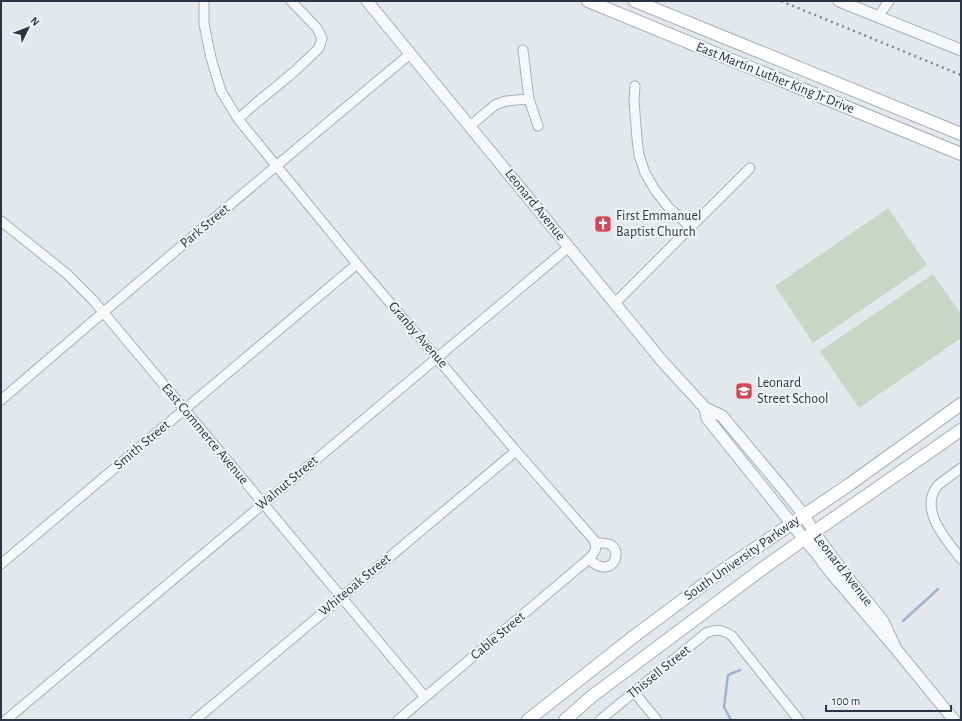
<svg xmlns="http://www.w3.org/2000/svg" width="962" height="721" viewBox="0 0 962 721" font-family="'Alegreya Sans',sans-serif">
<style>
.green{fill:#c9d6c5}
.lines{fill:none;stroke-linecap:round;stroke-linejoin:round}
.stream{stroke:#9fb4cc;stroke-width:2.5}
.minor-casing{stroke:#a9aeb7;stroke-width:11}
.tertiary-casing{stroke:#a9aeb7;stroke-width:13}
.secondary-casing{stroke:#a9aeb7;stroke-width:14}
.minor{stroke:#f7f8fa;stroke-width:9}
.tertiary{stroke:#f7f8fa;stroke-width:11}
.secondary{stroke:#fff;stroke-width:12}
.rail{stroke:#7d8696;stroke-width:2.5;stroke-dasharray:2 4;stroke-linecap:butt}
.labels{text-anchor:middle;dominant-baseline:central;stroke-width:4;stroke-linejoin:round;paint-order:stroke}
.street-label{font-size:14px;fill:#2b3445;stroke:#f4f6f9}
.poi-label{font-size:14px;fill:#2b3445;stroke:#f4f6f9;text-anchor:start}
</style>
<rect width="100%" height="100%" fill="#e4e7ec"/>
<!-- green -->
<path class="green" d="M888 208 927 265 813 343 775 286Z
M933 274 961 314V338L859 408 820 351Z"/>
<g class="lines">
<!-- stream -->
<path class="stream" d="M903 621 938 589
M731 720 724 707 728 675 740 670"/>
<defs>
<path id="minor" d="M204 1V24L211 58 221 91 238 119 357 264 516 451 594 540C597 549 596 550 591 557L398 720
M878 17 889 1
M523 50 529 99 538 126
M635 86 634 101 637 139 639 155 645 173 655 190 669 208 691 227
M238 119 255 104 295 71 319 48 322 38 317 28 291 1
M470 126 495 105 506 101 529 99
M1 221 67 274 93 300 425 697
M615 303 750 168
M1 400C136 284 273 168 410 54
M961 468 938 485C918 510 946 539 961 559
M589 559C610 580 624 554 611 545 606 542 600 543 595 543
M1 564 357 264
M634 692 657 720
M6 720 569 247
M195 720 516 451
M600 720 706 633C717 629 722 629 732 636L799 720"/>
<path id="tertiary" d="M367 1 662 361 705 408 722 416 779 484 804 515 814 532 844 573 883 621 896 649
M839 1 961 50
M705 408 707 418 804 539 817 554 827 568 896 649 954 720"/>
<path id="secondary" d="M588 1 961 154
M635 1 961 134
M528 720 637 634 719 573 850 484 961 404
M565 720 591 697 762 569 804 539 961 430"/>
</defs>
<!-- minor casing -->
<use href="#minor" class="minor-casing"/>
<!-- tertiary casing -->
<use href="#tertiary" class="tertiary-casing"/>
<!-- secondary casing -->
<use href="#secondary" class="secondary-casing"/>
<!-- minor -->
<use href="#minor" class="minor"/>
<!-- tertiary -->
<use href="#tertiary" class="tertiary"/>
<!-- secondary -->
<use href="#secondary" class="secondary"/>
<!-- rail -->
<path class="rail" d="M781 1 961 75"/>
</g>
<!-- icons -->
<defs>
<symbol id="church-square" viewBox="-11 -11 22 22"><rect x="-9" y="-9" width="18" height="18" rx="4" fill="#d1495b" stroke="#f4f6f9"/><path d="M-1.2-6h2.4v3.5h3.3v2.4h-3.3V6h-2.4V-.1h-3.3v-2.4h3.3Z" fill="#fff"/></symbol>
<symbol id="school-square" viewBox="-11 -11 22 22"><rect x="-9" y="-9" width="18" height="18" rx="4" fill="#d1495b" stroke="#f4f6f9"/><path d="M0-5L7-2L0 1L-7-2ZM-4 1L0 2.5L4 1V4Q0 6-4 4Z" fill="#fff"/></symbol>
</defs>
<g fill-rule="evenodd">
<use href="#church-square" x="593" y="214" width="20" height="20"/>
<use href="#school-square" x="734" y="381" width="20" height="20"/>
</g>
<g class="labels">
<!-- street labels -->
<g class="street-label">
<text transform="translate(775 78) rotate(22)">East Martin Luther King Jr Drive</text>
<text transform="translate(535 205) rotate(51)">Leonard Avenue</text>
<text transform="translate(205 226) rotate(-40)">Park Street</text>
<text transform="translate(418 335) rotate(49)">Granby Avenue</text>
<text transform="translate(205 434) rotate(50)">East Commerce Avenue</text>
<text transform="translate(142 445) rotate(-40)">Smith Street</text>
<text transform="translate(287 483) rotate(-40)">Walnut Street</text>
<text transform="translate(742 558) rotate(-35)">South University Parkway</text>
<text transform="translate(843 570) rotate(52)">Leonard Avenue</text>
<text transform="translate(355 585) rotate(-40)">Whiteoak Street</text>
<text transform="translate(498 636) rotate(-40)">Cable Street</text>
<text transform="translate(659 672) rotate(-39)">Thissell Street</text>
</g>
<!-- poi labels -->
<g class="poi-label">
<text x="616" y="216">First Emmanuel<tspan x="616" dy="16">Baptist Church</tspan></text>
<text x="757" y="383">Leonard<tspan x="757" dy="16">Street School</tspan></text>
</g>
</g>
<!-- border -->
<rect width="962" height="721" fill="none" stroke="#2b3445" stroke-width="4"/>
<!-- north arrow -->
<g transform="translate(28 28) rotate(47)" stroke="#f4f6f9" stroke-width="3" paint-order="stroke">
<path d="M0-3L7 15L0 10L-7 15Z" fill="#2b3445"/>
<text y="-6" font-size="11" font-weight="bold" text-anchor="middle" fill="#2b3445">N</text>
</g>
<!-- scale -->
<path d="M826 705v6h125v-6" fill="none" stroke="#2b3445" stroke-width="2"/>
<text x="832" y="705" font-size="12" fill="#2b3445" stroke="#f4f6f9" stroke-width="3" paint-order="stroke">100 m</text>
</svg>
